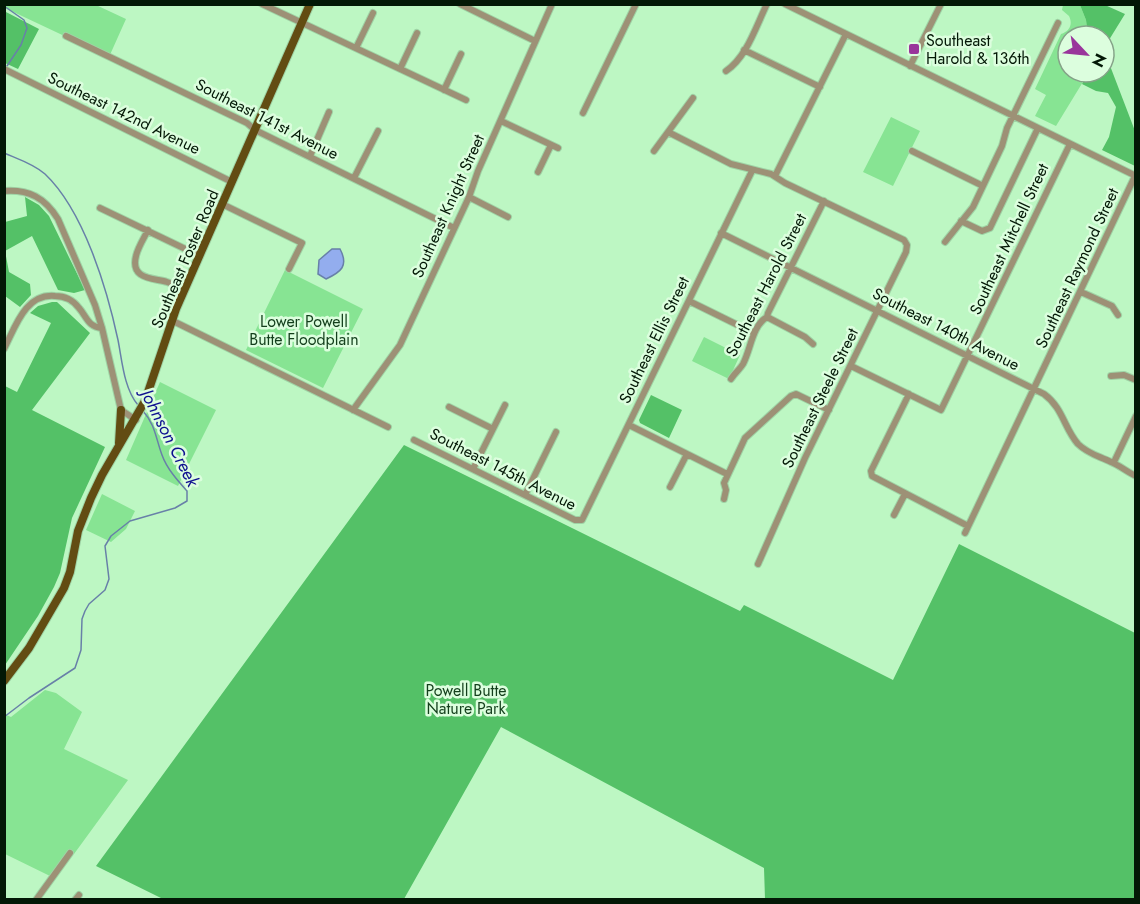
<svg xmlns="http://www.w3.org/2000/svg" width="1140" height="904" viewBox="0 0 1140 904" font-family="Jost,sans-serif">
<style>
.green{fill:#87e493}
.forest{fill:#54c167}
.water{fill:#93adee;stroke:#6880a8;stroke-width:1.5}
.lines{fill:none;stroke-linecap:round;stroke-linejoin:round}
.stream{stroke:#6880a8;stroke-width:1.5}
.minor-casing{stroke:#9fd3a5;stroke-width:8}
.major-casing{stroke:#9fd3a5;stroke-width:10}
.minor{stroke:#9d9176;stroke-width:6}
.major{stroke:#624c12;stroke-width:8}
.poi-dot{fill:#99359b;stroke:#dcfede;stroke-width:2}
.labels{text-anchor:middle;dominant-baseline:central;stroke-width:5;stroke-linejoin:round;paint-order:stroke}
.poi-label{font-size:16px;fill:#031806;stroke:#dcfede;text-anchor:start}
.street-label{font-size:16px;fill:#031806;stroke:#dcfede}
.park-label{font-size:16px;fill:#133f1c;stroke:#dcfede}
.water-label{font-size:18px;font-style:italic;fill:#0e1090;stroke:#dcfede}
</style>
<rect width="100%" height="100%" fill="#bdf7c3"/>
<!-- green -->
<path class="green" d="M4 5H96L126 19 109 57 5 8Z
M1063 5H1080L1086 20 1088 36H1068V72H1089L1056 126 1035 116 1046 95 1035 89 1061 34C1070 31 1073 24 1069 16L1062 10Z
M891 117 920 131 893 186 863 172Z
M285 270 363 309 323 388 246 350Z
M704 337 740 355 729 379 692 361Z
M160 382 216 410 178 486 126 460Z
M102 494 135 511 126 529 111 542 86 530Z
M45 690 56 693 82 712 64 749 128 780 74 854 68 852 50 876 5 854 4 714 11 717Z"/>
<!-- forest -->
<path class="forest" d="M1080 5H1105L1125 14 1104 48V36H1088L1086 20Z
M4 11 39 29 18 69 5 63Z
M1104 50 1135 131V166L1102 150 1109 137 1116 107 1108 93 1096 91 1082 84 1089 72H1104Z
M25 197 39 205 49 216 85 290 74 293 58 290 32 236 5 251 9 272 30 284 31 295 20 307 5 296V222L27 216Z
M52 302H57L90 333 32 410 105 447 72 518 60 573 54 587 38 616 5 665V386L17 392 51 323 30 313 38 306Z
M651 395 682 410 669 438 640 423 639 420Z
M404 445 740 611 744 605 893 680 959 544 1135 633V899H765L764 868 501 727 404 899H163L96 866Z"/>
<!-- water -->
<path class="water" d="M332 249H340C349 266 341 272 326 279L318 274 319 260Z"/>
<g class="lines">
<!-- stream -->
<path class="stream" d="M4 6 24 20 27 28 21 45 7 66
M4 153C18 159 34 164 45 174 84 211 107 289 118 340 122 360 124 389 138 405
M4 717 29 698 75 668 81 650 82 619 85 611 89 604 105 590 109 579 105 546 111 536 130 521 175 508 187 501V491C178 481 167 469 162 455 156 439 155 424 143 411"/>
<defs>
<path id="minor" d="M262 4 466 100
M460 4 535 41
M785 4 1136 176
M66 36 247 123 255 130 454 228
M356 48 373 13
M744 50 820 87
M910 66 941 4
M4 69 232 182
M400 69 417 33
M726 71C747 57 756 26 767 4
M444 90 461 54
M583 113 636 4
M501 121 558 148
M668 132 731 164 771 174 785 183 904 240 907 245 906 252 805 458 758 564
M654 151 693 98
M912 151 983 186
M310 156 329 112
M538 172 551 145
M775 176 846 34
M354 178 378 131
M4 191C29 189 45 198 58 219L95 305 102 328 121 410 136 420
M469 197 508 217
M222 204 302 243 289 269
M100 208 200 256
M961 221 982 231 990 228 1038 128
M148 230C144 238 138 247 136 256 130 280 154 278 167 282 173 284 179 287 185 290
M721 233 1044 394C1063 408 1064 428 1078 444 1088 454 1099 456 1111 462 1119 465 1127 472 1136 476
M945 242 973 207 1002 146 1007 128 1058 23
M1081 292 1112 306 1118 315
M689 301 754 333
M767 317 805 337 813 344
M171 320 388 427
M4 349C15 328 25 293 55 296 64 296 73 300 79 308 87 317 88 327 102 328
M851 366 941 410 1070 144
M1111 376 1124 375 1136 380
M731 379C734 374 740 369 743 364 751 349 752 326 767 317L768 313 824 201
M909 394 871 471 872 476 968 526
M449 407 493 429
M353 410 400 345 469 197 478 171 552 4
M629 425 727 474
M414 440 575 520H582L752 171
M1114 462 1136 416
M473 469 505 405
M670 487 687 454
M525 495 556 432
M724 499 726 490 724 483 745 438 791 396 796 394 829 410
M894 515 905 494
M965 533 1135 176
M36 900 70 853
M75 900 79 895"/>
<path id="major" d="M119 443 121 410
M4 681 29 648 64 588 70 572 78 531 91 498 102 475 145 401 176 309 310 4"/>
</defs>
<!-- minor casing -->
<use href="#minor" class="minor-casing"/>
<!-- major casing -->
<use href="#major" class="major-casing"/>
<!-- minor -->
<use href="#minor" class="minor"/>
<!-- major -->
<use href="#major" class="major"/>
</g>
<!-- markers -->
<rect class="poi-dot" x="908" y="43" width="12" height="12" rx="3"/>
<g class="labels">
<!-- poi labels -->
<g class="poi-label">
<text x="926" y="40">Southeast<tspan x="926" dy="18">Harold &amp; 136th</tspan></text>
</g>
<!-- street labels -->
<g class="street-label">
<text transform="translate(124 113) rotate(26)">Southeast 142nd Avenue</text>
<text transform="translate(267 119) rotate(27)">Southeast 141st Avenue</text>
<text transform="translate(448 206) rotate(-66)">Southeast Knight Street</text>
<text transform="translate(1009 239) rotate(-65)">Southeast Mitchell Street</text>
<text transform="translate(185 259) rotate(-67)">Southeast Foster Road</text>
<text transform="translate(1077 268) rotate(-65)">Southeast Raymond Street</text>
<text transform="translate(766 285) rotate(-63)">Southeast Harold Street</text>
<text transform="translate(946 329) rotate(27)">Southeast 140th Avenue</text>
<text transform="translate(654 340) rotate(-64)">Southeast Ellis Street</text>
<text transform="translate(820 398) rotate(-64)">Southeast Steele Street</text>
<text transform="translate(503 469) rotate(27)">Southeast 145th Avenue</text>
</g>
<!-- park labels -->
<g class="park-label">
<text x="304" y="321">Lower Powell<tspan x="304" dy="18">Butte Floodplain</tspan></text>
<text x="466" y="690">Powell Butte<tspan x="466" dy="18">Nature Park</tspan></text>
</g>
<!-- water labels -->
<g class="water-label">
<text transform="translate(170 438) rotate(63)">Johnson Creek</text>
</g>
</g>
<!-- border -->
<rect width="1140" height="904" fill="none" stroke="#031806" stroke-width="12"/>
<!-- north arrow -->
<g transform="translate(1086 54) rotate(116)"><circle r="28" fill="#dcfede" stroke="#85a288" stroke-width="1.5"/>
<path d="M0-4.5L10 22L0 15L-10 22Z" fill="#99359b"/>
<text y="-9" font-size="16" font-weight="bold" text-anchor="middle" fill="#031806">N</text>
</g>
</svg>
